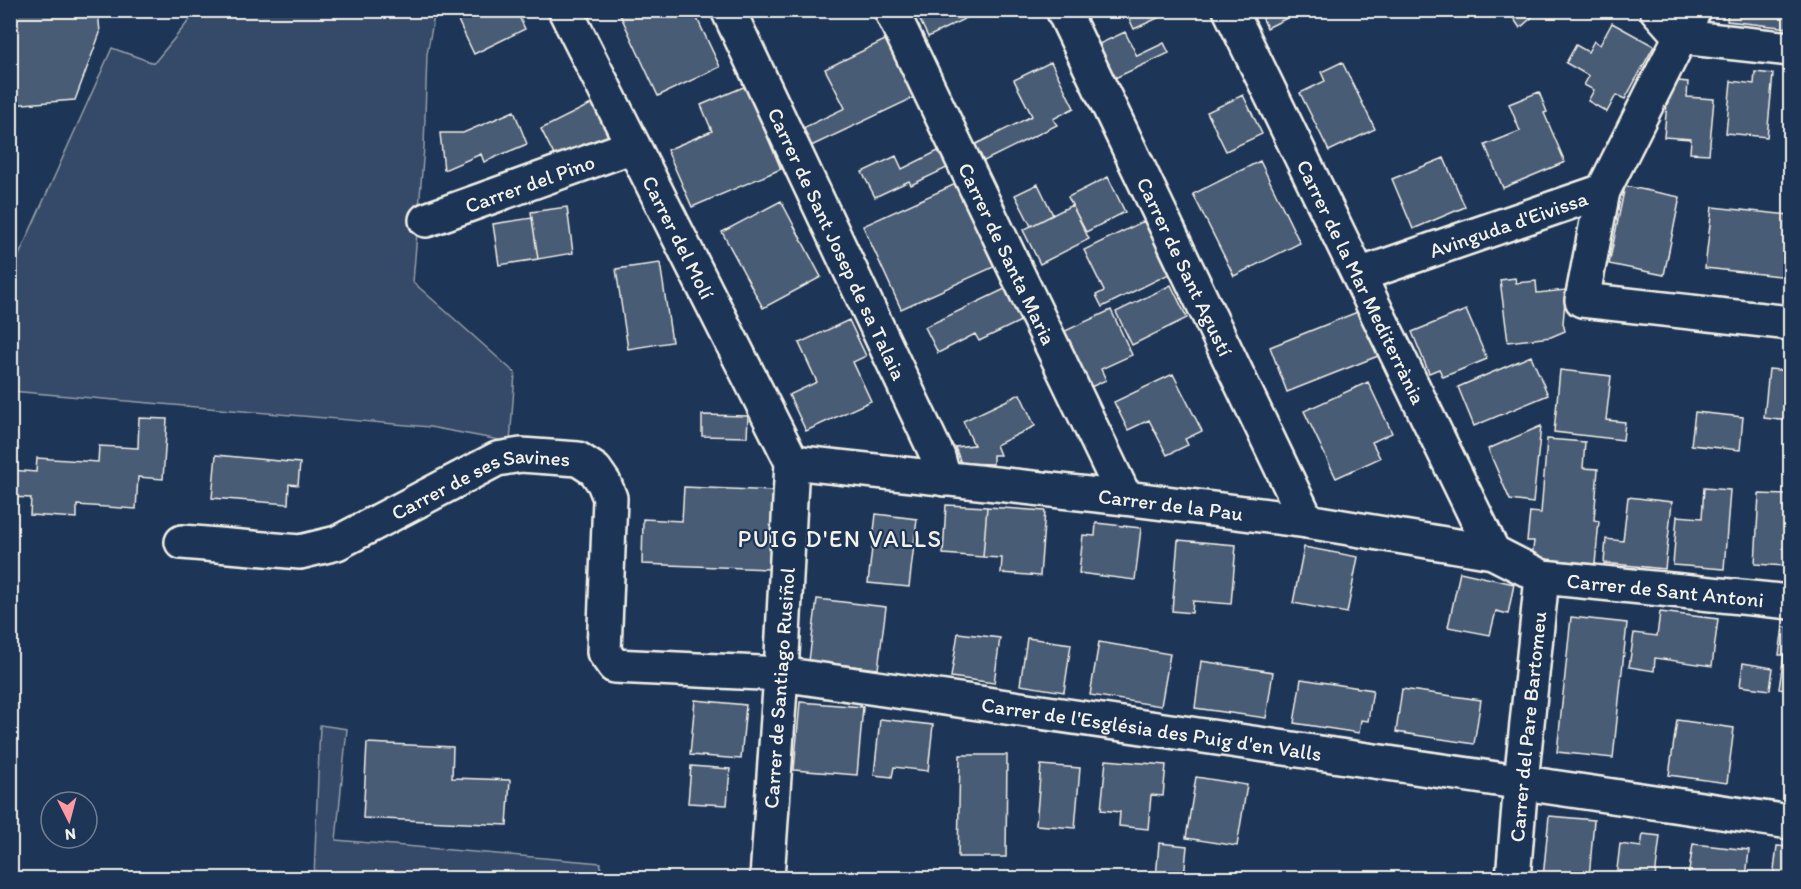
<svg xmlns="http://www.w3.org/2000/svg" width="1801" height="889" viewBox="0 0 1801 889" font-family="Itim,sans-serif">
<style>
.green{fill:#354a67;stroke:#949ea8;stroke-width:1.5}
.building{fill:#485b74;stroke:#f4f1e8;stroke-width:1.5}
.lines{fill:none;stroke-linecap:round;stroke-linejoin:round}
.minor-casing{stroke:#f4f1e8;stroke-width:38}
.minor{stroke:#1d3557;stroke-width:33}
.labels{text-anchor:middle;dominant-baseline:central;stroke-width:4.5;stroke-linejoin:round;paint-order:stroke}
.street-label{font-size:21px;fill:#f4f1e8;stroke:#1d3557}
.quarter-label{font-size:24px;letter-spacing:1.5px;fill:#f4f1e8;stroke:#1d3557}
</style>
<rect width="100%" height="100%" fill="#1d3557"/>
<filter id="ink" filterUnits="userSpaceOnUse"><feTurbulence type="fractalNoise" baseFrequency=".0167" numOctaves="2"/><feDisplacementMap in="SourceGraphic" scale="12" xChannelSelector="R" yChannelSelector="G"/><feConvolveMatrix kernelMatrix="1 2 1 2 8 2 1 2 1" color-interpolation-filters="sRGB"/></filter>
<g filter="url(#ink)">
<!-- green -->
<path class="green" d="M197 11H435L427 54 424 147 413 282 515 373 510 442 430 427 11 391V273L112 48 154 63Z
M320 725 347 729 336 840 601 863 600 878H314Z"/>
<!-- building -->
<path class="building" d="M10 10H98L100 33 75 100 10 105Z
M453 10H516L525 29 474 54Z
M618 10H693L720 67 658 96Z
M915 10H972L974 14 928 37Z
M1125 10H1175L1134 29Z
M1259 10H1303L1267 28Z
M1508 10H1540L1520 28Z
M1728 10H1790V28L1727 21Z
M1612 23 1654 46 1625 99 1616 95 1607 112 1588 101 1594 90 1584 85 1589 76 1566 63 1576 45 1588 52 1594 41 1600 45Z
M1125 32 1137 56 1164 43 1169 53 1115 78 1099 44Z
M887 39 915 97 807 148 799 130 845 108 825 69Z
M1051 62 1074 108 1053 119 1057 125 982 162 974 145 1032 116 1014 80Z
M1342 62 1375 129 1329 151 1300 93 1325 81 1321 72Z
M1755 72 1773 74 1767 137 1726 133 1731 81 1754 84Z
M1790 72V138H1784Z
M1669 80 1688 82 1687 97 1714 99 1709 154 1690 153 1691 139 1664 137Z
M746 86 781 169 692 207 667 150 712 131 701 105Z
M1539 92 1547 112 1544 113 1565 162 1503 188 1485 145 1520 131 1509 104Z
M1243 95 1262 134 1226 151 1207 112Z
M593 103 610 135 557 161 541 129Z
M514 111 527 144 484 162 481 154 444 170 440 133H463Z
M940 150 949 167 911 185 909 181 875 197 862 172 896 156 902 169Z
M1444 158 1465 207 1413 229 1392 179Z
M1260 161 1300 243 1234 276 1193 194Z
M1108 177 1125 212 1086 232 1068 197Z
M960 182 998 265 901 309 863 226Z
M1038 184 1053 215 1031 226 1015 195Z
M1625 186 1680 197 1664 275 1609 264Z
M781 201 821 277 763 308 722 232Z
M1072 205 1089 239 1040 264 1023 230Z
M567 207 573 253 538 259 531 212Z
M1712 207 1790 215V277L1705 268Z
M532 218 538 259 499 265 493 224Z
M1144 221 1169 274 1102 307 1096 295 1104 291 1084 250Z
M660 263 672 342 628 349 616 269Z
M1515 278 1516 283 1536 281 1537 293 1566 290 1563 323 1565 331 1551 337 1508 342 1500 280Z
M1171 285 1187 318 1132 345 1116 312Z
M1009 287 1025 319 979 341 975 334 938 353 925 327Z
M1111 310 1132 355 1101 369 1106 380 1091 387 1065 331Z
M1466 310 1487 359 1443 377 1439 369 1429 373 1412 332Z
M1360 311 1378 356 1287 392 1270 347Z
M849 320 866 356 853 362 871 401 806 431 789 395 817 382 799 343Z
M1531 356 1548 395 1474 426 1458 387Z
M1769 369 1790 371V421L1764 418Z
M1560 370 1611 376 1606 420 1625 422 1623 440 1554 432Z
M1173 374 1202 431 1185 439 1188 445 1167 455 1149 420 1128 430 1114 402Z
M1368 382 1392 433 1372 442 1380 458 1336 478 1304 411Z
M1020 394 1035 426 996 445 1000 455H993V464L961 463 955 447 974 445 963 421Z
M1695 412 1743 417 1740 450 1691 445Z
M702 415 748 416 747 437 702 436Z
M139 418 167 419 163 479 138 477 136 509 77 505V518L30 515 31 498 10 497V470L36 472 37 458 98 462 99 446 138 448Z
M1541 426 1533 503 1510 500 1488 449Z
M1547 439 1585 442 1583 468 1598 469 1594 520 1599 521 1595 564 1532 558 1534 541H1527L1530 512 1541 513Z
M216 455 300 463 298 485 289 484 288 504 212 498Z
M684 487 774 491 770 569 642 564 643 519 682 521Z
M1704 488 1730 490 1724 569 1673 565 1677 516 1702 518Z
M1759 494 1790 495 1786 566 1755 564Z
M1628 497 1672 502 1665 569 1604 563 1606 539 1623 541Z
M946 505 987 507 983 557 943 554Z
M987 507 1045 511 1040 576 1001 573 1002 558 983 557Z
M876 514 917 519 909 587 868 583Z
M1096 523 1141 528 1135 580 1079 573 1083 535 1095 536Z
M1178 540 1236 545 1231 604 1193 601 1192 613 1172 611Z
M1304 547 1358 557 1347 613 1293 603Z
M1460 572 1514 584 1508 614 1496 611 1490 635 1448 627Z
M817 599 886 607 878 669 809 661Z
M1660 612 1718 619 1712 666 1655 658 1654 671 1629 667 1634 633 1657 636Z
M1571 617 1627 623 1613 758 1557 752Z
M1783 627 1790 628V691L1779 689 1784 655H1779Z
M958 633 1000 638 994 683 951 677Z
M1027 638 1071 644 1064 692 1020 685Z
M1099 642 1170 654 1161 706 1090 695Z
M1201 661 1273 672 1266 718 1195 708Z
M1743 663 1773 668 1770 690 1740 686Z
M1301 679 1373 690 1368 721 1361 720 1359 733 1294 723Z
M1402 689 1481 700 1474 744 1396 732Z
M695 700 746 705 741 759 690 755Z
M800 702 863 707 857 775 794 770Z
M880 719 933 725 928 771 894 767 892 777 874 775Z
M1677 720 1734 728 1727 783 1669 775Z
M367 743 453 747 452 778 510 780 507 825 363 818Z
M960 755H1007L1006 857H958Z
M1106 760 1166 765 1163 796 1151 795 1148 829 1119 826 1120 812 1101 810Z
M1041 765 1080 768 1075 828 1036 825Z
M691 766 730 769 727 805 688 803Z
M1196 777 1247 785 1237 846 1186 838Z
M1549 816 1594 820 1589 878H1543Z
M1643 834 1660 836 1655 878H1616L1620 844 1641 847Z
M1159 843 1187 846 1184 878H1156Z
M1693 844 1749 850 1746 878H1688Z
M1777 846 1790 847V878H1773Z"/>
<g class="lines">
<defs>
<g id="minor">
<path id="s1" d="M565 10 792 462 781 674 767 878"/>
<path id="s2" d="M728 10 938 457 944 479"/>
<path id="s3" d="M891 10 1125 498"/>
<path id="s4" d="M1063 10 1307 521"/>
<path id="s5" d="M1230 10 1493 552"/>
<path d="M1657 10 1681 37"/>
<path d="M1681 37 1790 49"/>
<path d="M1603 191 1582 300 1790 323"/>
<path id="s6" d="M426 220 633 146"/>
<path id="s7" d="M1359 275 1603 191 1694 10"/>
<path id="s8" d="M792 462 1125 498 1307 521 1493 552 1542 577 1790 602"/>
<path id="s9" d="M182 542 300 552 337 543 497 459 521 455 578 459 595 470 604 483 610 498 604 652 614 666 781 674 1790 822"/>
<path id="s10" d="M1513 878 1521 782 1542 577"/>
</g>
</defs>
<!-- minor casing -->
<use href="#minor" class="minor-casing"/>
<!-- minor -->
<use href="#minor" class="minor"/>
</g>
</g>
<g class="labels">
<!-- street labels -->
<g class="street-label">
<text stroke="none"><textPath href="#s6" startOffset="110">Carrer del Pino</textPath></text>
<text stroke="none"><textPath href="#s7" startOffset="158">Avinguda d'Eivissa</textPath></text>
<text stroke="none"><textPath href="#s1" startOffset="254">Carrer del Molí</textPath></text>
<text stroke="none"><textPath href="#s2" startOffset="258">Carrer de Sant Josep de sa Talaia</textPath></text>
<text stroke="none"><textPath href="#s3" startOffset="270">Carrer de Santa Maria</textPath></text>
<text stroke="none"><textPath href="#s4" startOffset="284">Carrer de Sant Agustí</textPath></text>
<text stroke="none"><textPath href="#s5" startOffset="302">Carrer de la Mar Mediterrània</textPath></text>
<text stroke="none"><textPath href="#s9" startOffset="315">Carrer de ses Savines</textPath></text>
<text stroke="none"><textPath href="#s8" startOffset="381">Carrer de la Pau</textPath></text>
<text stroke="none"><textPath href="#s8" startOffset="886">Carrer de Sant Antoni</textPath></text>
<text transform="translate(779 688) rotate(-86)">Carrer de Santiago Rusiñol</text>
<text stroke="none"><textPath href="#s9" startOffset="1184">Carrer de l'Església des Puig d'en Valls</textPath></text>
<text stroke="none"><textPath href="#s10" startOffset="152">Carrer del Pare Bartomeu</textPath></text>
</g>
<!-- quarter labels -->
<g class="quarter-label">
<text x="840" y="538">PUIG D'EN VALLS</text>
</g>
</g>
<!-- margin -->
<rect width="1801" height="889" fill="none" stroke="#1d3557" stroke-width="36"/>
<rect x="18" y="18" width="1765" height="853" fill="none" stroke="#f4f1e8" stroke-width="2" filter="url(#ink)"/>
<!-- north arrow -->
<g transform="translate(69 820) rotate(174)"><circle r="28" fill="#1d3557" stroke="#738091" stroke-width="1.5"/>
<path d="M0-4.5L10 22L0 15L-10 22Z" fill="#ff9aa2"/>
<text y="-9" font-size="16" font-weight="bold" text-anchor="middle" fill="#f4f1e8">N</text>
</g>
</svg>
